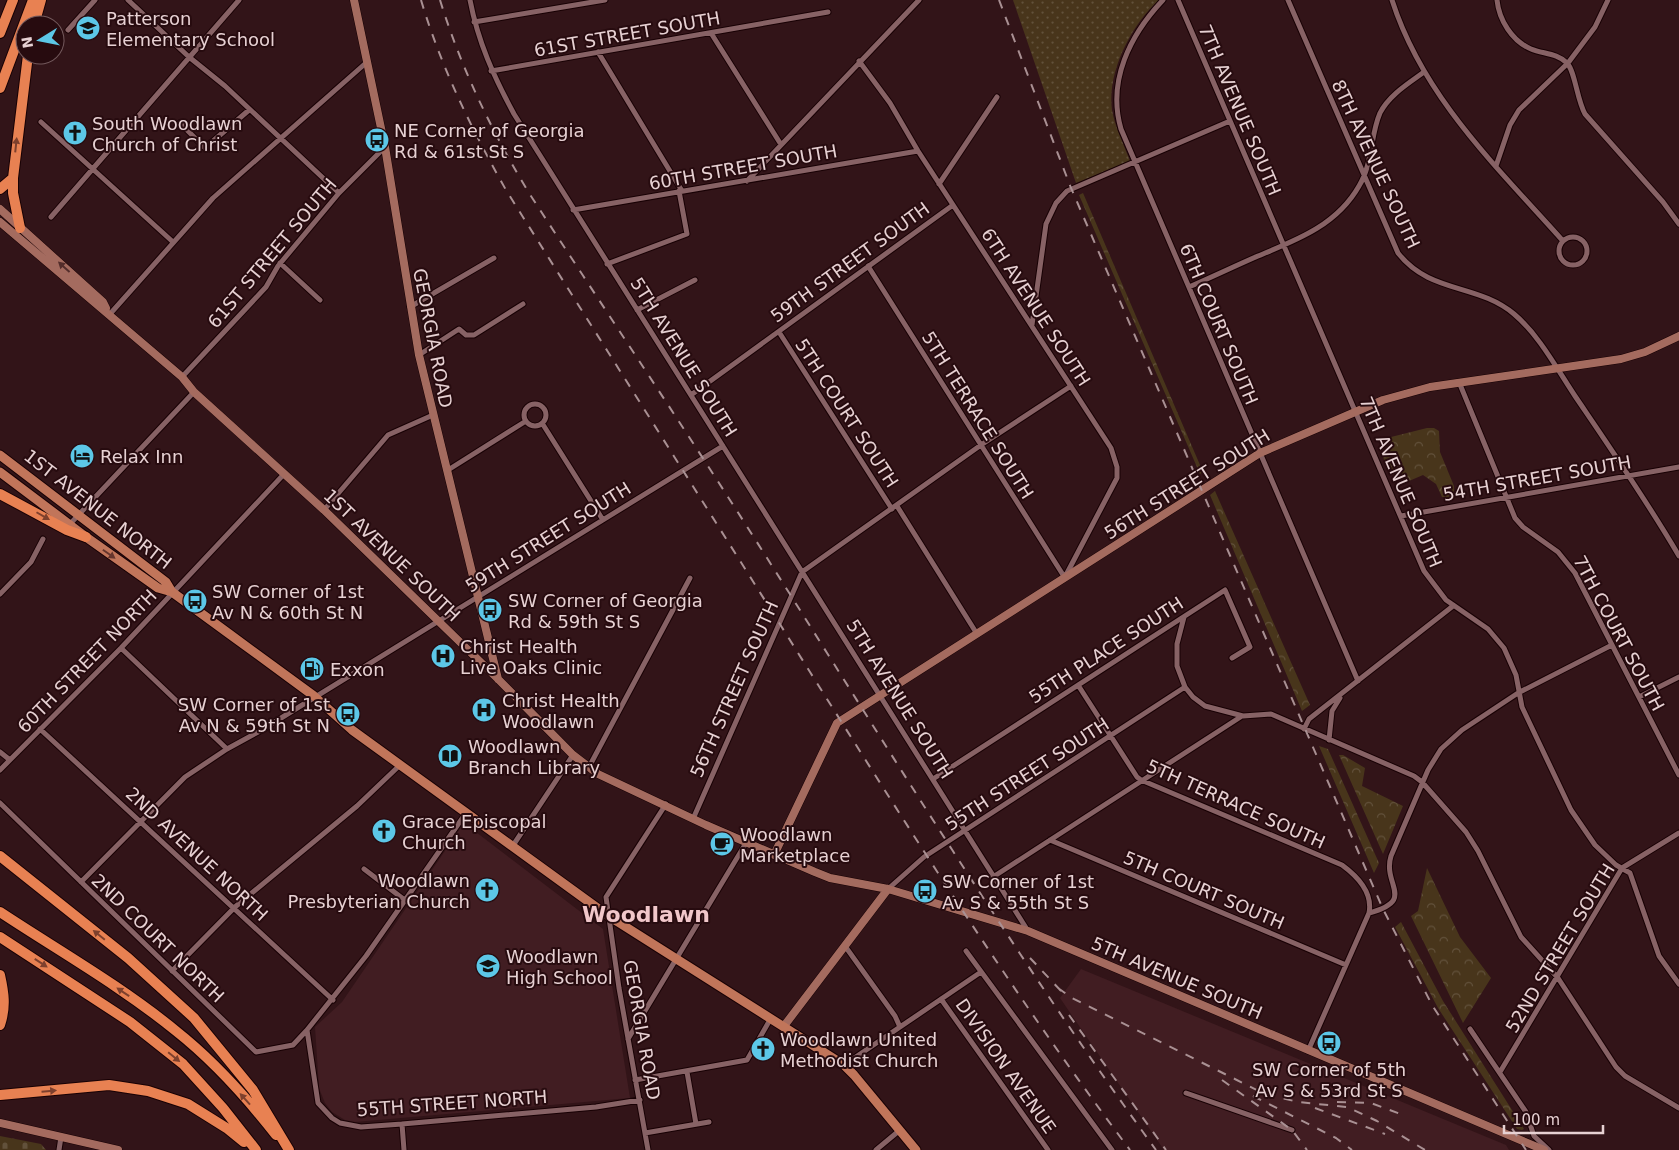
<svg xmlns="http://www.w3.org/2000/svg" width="1679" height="1150" viewBox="0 0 1679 1150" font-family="'DejaVu Sans',sans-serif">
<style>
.built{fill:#411d22}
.grass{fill:url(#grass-dots)}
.forest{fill:url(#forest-crowns)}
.cemetery{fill:url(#cemetery-stones)}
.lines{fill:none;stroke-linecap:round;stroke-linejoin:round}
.street-casing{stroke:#180104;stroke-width:7}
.secondary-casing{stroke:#180104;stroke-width:9}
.primary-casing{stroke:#180104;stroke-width:11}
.highway-casing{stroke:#180104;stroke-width:12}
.street{stroke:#876265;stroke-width:5}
.secondary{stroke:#a46b5f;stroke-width:8}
.primary{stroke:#c1755a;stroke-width:9}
.highway{stroke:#e88152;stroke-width:10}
.rail{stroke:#a99093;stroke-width:2;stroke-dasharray:9 9;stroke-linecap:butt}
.oneway{fill:#7e402d}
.oneway2{fill:#532d2b}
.oneway3{fill:#65352d}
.labels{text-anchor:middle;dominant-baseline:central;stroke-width:4;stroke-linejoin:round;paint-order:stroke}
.poi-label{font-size:18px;fill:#e7d1d3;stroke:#270b0f;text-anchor:start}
.street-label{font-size:18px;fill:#e7d1d3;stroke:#270b0f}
.district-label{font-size:22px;font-weight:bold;fill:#f1c7ca;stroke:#270b0f}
</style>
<defs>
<pattern id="grass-dots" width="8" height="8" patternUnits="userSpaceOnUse" patternTransform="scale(1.25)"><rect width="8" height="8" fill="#48351b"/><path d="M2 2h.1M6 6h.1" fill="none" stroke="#62513b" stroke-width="1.8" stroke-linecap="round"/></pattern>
<pattern id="forest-crowns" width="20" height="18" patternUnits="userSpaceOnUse" patternTransform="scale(1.25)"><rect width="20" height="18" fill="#48351b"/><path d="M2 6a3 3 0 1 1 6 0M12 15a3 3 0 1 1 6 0" fill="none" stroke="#62513b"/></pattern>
<pattern id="cemetery-stones" width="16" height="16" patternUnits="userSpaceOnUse" patternTransform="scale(1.25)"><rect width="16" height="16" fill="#48351b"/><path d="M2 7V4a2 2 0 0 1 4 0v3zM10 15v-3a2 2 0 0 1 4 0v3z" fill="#62513b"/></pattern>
</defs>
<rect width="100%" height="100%" fill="#321418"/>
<!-- built -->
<path class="built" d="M464 823 603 929 630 1098 355 1122 345 1120 332 1112 325 1103 319 1088 315 1027 342 1002Z
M1081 969 1506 1145 1509 1150H1164L1060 998Z"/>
<!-- grass -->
<path class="grass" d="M1013 0H1159C1131 25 1107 72 1112 110 1115 127 1124 145 1130 161L1076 183Z"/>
<!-- forest -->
<path class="forest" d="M1083 193 1203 472 1200 474 1079 195Z
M1427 428H1434L1439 431 1440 452 1454 486V493L1449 497H1442L1436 484 1423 475 1402 484 1386 468 1379 440Z
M1215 491 1310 705 1302 711 1210 495Z
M1319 746 1328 749 1379 863 1374 873Z
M1339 755H1343L1365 768 1362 786 1403 806 1383 854Z
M1427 868 1460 937 1491 978 1463 1023 1411 916 1418 911Z
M1401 922 1443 1001 1524 1129 1522 1130 1517 1129 1438 1008 1395 927Z"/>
<!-- cemetery -->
<path class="cemetery" d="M0 1136 41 1144 46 1150H0Z"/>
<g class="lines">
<defs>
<path id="street" d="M128 0 189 57 225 86 339 193
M470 0C478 42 494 77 514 114L1028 931
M1163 0C1130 35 1107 81 1121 129L1358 681
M1178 0 1424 571 1446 600 1488 629 1504 648 1516 675 1522 707 1571 810 1595 845 1616 865 1630 873 1659 956 1679 984
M1288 0 1398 253C1430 294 1477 283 1514 314 1539 335 1557 369 1575 396 1611 449 1647 501 1679 556
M1392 0C1423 97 1497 167 1563 241
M1497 0C1499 20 1512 41 1531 49 1543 54 1557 53 1567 63 1575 71 1577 100 1585 114L1663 202 1679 224
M474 22 605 0
M68 30 95 0
M711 33 780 143
M598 52 682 191
M859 61 890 103 918 151 1111 448 1117 467V478L1066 575
M491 71 828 12
M41 122 173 242
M180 123 205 148 249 110
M1496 166 1510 125 1519 110 1568 63 1595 27 1608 0
M747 181 919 0
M939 184 997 97
M573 210 918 151
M51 217 239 0
M1559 251a14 14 0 1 1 28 0a14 14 0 1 1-28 0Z
M280 263 320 300
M607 264 687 234 679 191
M868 266 1065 578
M1189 287C1212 277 1235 266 1258 256 1297 240 1337 225 1359 186 1373 163 1370 136 1380 113 1389 95 1409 83 1424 72
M410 307 494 258
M637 310 695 280
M110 314 213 198 367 62
M1032 325 1046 224 1056 203 1067 191 1230 121
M779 332 892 509
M419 355 459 329 466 335H474L523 304
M182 377 266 287 278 266 339 193 385 147
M1459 382 1515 518 1523 527 1558 552 1575 573 1679 775
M691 395 953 205
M524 415a11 11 0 1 1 22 0a11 11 0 1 1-22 0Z
M542 423 603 520
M448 470 526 421
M897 506 977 634
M324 510 388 435 433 415
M1401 516 1679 467
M70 524 194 392
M0 594 31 562 43 539
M1184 617 1177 644V666L1185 687 1193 697 1205 706 1243 716 1271 714 1414 776 1422 782 1466 832 1478 851 1521 937 1558 978 1616 1067 1625 1076 1679 1108
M121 648 227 749
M1078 685 1137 777 1141 780 1342 865C1357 876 1373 893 1369 913
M1639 697 1679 677
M40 729 333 1000
M1304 729 1309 719 1453 606
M1329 740 1332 711 1340 698
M0 752 10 760
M589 767 690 578
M0 770 121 648 285 473
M933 779 1225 590 1250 647 1232 658
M0 803 256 1052 293 1045 307 1030 366 956 466 813
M693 819 802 572 981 445 1071 386
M1050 840 1346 965
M512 847 573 755
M364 869 406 901
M993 877 1242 716
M81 882 185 777 227 749 260 731 723 446
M888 889 924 857 1185 687
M845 946 895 1016 900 1027
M966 951 1112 1150
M172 971 235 907 357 806 400 765
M941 999 1048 1150
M1470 1029 1526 1112 1534 1136 1549 1150
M307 1030 318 1103 332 1118 340 1123 361 1127 402 1124 596 1107 640 1100
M628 1039 746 843
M1308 1051 1369 913C1417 900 1382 885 1391 856L1428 770 1441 749 1462 730 1518 693 1612 645
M844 1065 981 972
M687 1072 696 1124
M1500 1072 1622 868 1679 833
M635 1080 747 1060 771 1018
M1186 1093 1292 1130
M402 1124 404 1150
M645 1133 709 1122
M59 1150 61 1137
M648 1150 619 988 606 897 666 804
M876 1150 900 1130"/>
<path id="secondary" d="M354 0 385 147 419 355 498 679
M0 209 103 302 106 308
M0 222 182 377 194 392 324 510 498 679 573 755 598 774 706 825 815 872 830 878 888 889 1028 931 1544 1150
M774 855 837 723 1260 453 1383 400 1430 387 1621 359 1645 352 1679 336
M784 1026 888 889
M0 1123 118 1150"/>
<path id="primary" d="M0 455 166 582 172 592
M0 472 86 537 158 588 172 592 228 633 314 696 352 730 607 915 844 1065 854 1075 916 1150"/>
<path id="highway" d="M34 25 41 0
M0 33 13 0
M0 88 33 0
M0 189 13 178
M20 228 13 193V178L28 55
M0 494 67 530 86 537
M0 856 128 958 194 1018 253 1090 289 1150
M0 912C59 951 121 986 176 1031 214 1061 247 1098 276 1135
M0 937 130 1022 183 1064 223 1108 256 1150
M0 975C4 993 6 1007 0 1025
M0 1095 109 1085 148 1091 188 1104 228 1129 244 1142"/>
</defs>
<!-- street casing -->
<use href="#street" class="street-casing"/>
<!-- secondary casing -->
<use href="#secondary" class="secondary-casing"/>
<!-- primary casing -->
<use href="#primary" class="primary-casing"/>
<!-- highway casing -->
<use href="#highway" class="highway-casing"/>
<!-- street -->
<use href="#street" class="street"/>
<!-- secondary -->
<use href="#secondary" class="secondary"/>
<!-- primary -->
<use href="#primary" class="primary"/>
<!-- highway -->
<use href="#highway" class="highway"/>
<!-- rail -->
<path class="rail" d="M421 0C441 67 472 130 506 190 607 351 709 511 810 672 912 834 1015 997 1130 1150
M440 0C461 68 492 132 529 193 601 304 675 414 746 525 880 735 1009 948 1156 1150
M999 0 1071 188 1383 909 1432 1005 1526 1150
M1030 958 1063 993
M1058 988 1072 998 1265 1094 1298 1102 1347 1107 1377 1121 1425 1150
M1069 1015 1166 1150
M1222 1080 1292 1130 1307 1150
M1253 1096 1336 1138 1352 1150
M1337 1102 1371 1103 1403 1115
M1315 1108 1385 1134"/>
</g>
<!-- one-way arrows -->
<defs><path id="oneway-solid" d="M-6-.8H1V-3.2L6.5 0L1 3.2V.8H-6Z" transform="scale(1.25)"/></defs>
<g class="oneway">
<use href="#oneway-solid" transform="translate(16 145) rotate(-84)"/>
<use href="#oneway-solid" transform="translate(43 516) rotate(30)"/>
<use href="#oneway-solid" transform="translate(99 935) rotate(-141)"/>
<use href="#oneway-solid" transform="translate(41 963) rotate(33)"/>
<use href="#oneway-solid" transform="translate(123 992) rotate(-146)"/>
<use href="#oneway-solid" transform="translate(174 1057) rotate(39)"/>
<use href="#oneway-solid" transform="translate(49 1091) rotate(-5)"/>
<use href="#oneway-solid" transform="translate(245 1099) rotate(-132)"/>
</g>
<use class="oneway2" href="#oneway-solid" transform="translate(64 267) rotate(-138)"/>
<use class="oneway3" href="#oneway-solid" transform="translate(109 554) rotate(35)"/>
<!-- icons -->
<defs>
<symbol id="school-disc" viewBox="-11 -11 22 22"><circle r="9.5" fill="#5cc7e7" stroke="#270b0f"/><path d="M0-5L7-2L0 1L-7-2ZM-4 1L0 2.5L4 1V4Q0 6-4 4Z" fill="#111"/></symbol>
<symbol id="church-disc" viewBox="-11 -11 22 22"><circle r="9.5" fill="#5cc7e7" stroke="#270b0f"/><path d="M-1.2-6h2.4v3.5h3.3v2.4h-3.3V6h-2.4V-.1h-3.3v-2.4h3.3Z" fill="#111"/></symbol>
<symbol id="bus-disc" viewBox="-11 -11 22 22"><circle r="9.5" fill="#5cc7e7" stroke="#270b0f"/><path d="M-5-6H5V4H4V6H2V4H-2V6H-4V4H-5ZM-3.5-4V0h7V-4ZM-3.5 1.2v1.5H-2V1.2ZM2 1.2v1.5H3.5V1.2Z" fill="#111"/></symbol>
<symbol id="hotel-disc" viewBox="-11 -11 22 22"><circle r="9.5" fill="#5cc7e7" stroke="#270b0f"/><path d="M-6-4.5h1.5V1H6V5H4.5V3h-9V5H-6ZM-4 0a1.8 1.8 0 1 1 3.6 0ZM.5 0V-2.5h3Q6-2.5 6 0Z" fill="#111"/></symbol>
<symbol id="hospital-disc" viewBox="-11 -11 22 22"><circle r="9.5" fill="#5cc7e7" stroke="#270b0f"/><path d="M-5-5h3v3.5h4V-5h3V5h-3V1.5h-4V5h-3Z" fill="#111"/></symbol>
<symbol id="fuel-disc" viewBox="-11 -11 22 22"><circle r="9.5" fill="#5cc7e7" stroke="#270b0f"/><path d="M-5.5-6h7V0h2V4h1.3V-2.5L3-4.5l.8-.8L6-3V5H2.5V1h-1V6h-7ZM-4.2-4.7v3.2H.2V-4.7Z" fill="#111"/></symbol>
<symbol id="library-disc" viewBox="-11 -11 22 22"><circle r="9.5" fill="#5cc7e7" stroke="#270b0f"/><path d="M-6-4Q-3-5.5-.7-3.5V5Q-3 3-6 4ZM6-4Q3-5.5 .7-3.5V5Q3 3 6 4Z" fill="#111"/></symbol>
<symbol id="cafe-disc" viewBox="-11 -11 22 22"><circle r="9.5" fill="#5cc7e7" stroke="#270b0f"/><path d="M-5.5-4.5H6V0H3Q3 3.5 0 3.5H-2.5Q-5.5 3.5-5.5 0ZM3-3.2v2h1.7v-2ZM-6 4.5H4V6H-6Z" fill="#111"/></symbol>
</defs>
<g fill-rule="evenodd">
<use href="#school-disc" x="74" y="14" width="28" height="28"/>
<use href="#church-disc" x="61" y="119" width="28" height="28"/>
<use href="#bus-disc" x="363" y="126" width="28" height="28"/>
<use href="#hotel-disc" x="68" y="442" width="28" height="28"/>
<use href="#bus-disc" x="181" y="587" width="28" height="28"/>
<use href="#bus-disc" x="476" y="596" width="28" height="28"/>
<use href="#hospital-disc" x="429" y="642" width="28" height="28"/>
<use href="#fuel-disc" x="298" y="655" width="28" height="28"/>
<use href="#hospital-disc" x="470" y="696" width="28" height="28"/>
<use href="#bus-disc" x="334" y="700" width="28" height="28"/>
<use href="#library-disc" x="436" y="742" width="28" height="28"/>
<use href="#church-disc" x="370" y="817" width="28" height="28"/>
<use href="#cafe-disc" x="708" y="830" width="28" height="28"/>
<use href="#church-disc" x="473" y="876" width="28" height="28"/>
<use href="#bus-disc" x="911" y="877" width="28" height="28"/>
<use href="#school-disc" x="474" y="952" width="28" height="28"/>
<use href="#bus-disc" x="1315" y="1029" width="28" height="28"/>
<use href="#church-disc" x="749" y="1035" width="28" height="28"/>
</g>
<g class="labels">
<!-- poi labels -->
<g class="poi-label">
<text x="106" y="18">Patterson<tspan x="106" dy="21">Elementary School</tspan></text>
<text x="92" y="123">South Woodlawn<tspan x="92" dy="21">Church of Christ</tspan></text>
<text x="394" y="130">NE Corner of Georgia<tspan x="394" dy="21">Rd &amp; 61st St S</tspan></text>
<text x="100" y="456">Relax Inn</text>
<text x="212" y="591">SW Corner of 1st<tspan x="212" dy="21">Av N &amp; 60th St N</tspan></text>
<text x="508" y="600">SW Corner of Georgia<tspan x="508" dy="21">Rd &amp; 59th St S</tspan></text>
<text x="460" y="646">Christ Health<tspan x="460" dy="21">Live Oaks Clinic</tspan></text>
<text x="330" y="669">Exxon</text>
<text x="502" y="700">Christ Health<tspan x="502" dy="21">Woodlawn</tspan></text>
<text x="330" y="704" text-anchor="end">SW Corner of 1st<tspan x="330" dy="21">Av N &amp; 59th St N</tspan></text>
<text x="468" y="746">Woodlawn<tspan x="468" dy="21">Branch Library</tspan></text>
<text x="402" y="821">Grace Episcopal<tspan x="402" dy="21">Church</tspan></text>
<text x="740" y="834">Woodlawn<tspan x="740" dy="21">Marketplace</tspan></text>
<text x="470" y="880" text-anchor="end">Woodlawn<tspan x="470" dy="21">Presbyterian Church</tspan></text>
<text x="942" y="881">SW Corner of 1st<tspan x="942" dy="21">Av S &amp; 55th St S</tspan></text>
<text x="506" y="956">Woodlawn<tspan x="506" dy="21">High School</tspan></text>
<text x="780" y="1039">Woodlawn United<tspan x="780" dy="21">Methodist Church</tspan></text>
<text x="1329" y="1069" text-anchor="middle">SW Corner of 5th<tspan x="1329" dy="21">Av S &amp; 53rd St S</tspan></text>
</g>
<!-- street labels -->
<g class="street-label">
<text transform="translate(627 34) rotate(-10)">61ST STREET SOUTH</text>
<text transform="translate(1240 110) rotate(67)">7TH AVENUE SOUTH</text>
<text transform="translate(1376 164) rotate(65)">8TH AVENUE SOUTH</text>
<text transform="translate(743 167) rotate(-10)">60TH STREET SOUTH</text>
<text transform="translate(272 253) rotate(-50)">61ST STREET SOUTH</text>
<text transform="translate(850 262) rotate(-36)">59TH STREET SOUTH</text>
<text transform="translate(1036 307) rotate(57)">6TH AVENUE SOUTH</text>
<text transform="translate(1219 324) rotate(67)">6TH COURT SOUTH</text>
<text transform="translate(433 338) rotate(79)">GEORGIA ROAD</text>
<text transform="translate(684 357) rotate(58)">5TH AVENUE SOUTH</text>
<text transform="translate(847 413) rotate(57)">5TH COURT SOUTH</text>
<text transform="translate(978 415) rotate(58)">5TH TERRACE SOUTH</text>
<text transform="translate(1537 478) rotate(-10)">54TH STREET SOUTH</text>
<text transform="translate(1401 482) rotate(67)">7TH AVENUE SOUTH</text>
<text transform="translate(1187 484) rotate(-32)">56TH STREET SOUTH</text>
<text transform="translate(98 509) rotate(38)">1ST AVENUE NORTH</text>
<text transform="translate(548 537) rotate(-32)">59TH STREET SOUTH</text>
<text transform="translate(392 555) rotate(44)">1ST AVENUE SOUTH</text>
<text transform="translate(1619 633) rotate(62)">7TH COURT SOUTH</text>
<text transform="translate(1106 650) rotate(-33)">55TH PLACE SOUTH</text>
<text transform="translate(87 661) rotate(-46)">60TH STREET NORTH</text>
<text transform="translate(734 689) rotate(-66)">56TH STREET SOUTH</text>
<text transform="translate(900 699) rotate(58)">5TH AVENUE SOUTH</text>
<text transform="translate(1027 774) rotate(-33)">55TH STREET SOUTH</text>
<text transform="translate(1236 804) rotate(24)">5TH TERRACE SOUTH</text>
<text transform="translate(197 854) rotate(43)">2ND AVENUE NORTH</text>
<text transform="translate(1204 890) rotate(23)">5TH COURT SOUTH</text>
<text transform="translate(158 938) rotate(44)">2ND COURT NORTH</text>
<text transform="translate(1560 948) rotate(-59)">52ND STREET SOUTH</text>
<text transform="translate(1177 978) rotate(23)">5TH AVENUE SOUTH</text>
<text transform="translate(642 1030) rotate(80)">GEORGIA ROAD</text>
<text transform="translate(1006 1066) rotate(55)">DIVISION AVENUE</text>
<text transform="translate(452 1103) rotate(-4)">55TH STREET NORTH</text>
</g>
<!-- district labels -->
<g class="district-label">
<text x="646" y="914">Woodlawn</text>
</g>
</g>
<!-- north arrow -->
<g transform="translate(40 40) rotate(260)"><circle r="24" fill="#270b0f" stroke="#745a5d"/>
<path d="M0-4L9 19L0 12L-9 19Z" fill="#5cc7e7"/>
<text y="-8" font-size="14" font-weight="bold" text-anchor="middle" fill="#e7d1d3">N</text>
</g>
<!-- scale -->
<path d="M1504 1125v8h99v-8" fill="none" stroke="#e7d1d3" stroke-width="2.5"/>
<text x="1512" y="1125" font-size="15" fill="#e7d1d3" stroke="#270b0f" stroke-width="4" paint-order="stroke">100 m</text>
</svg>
